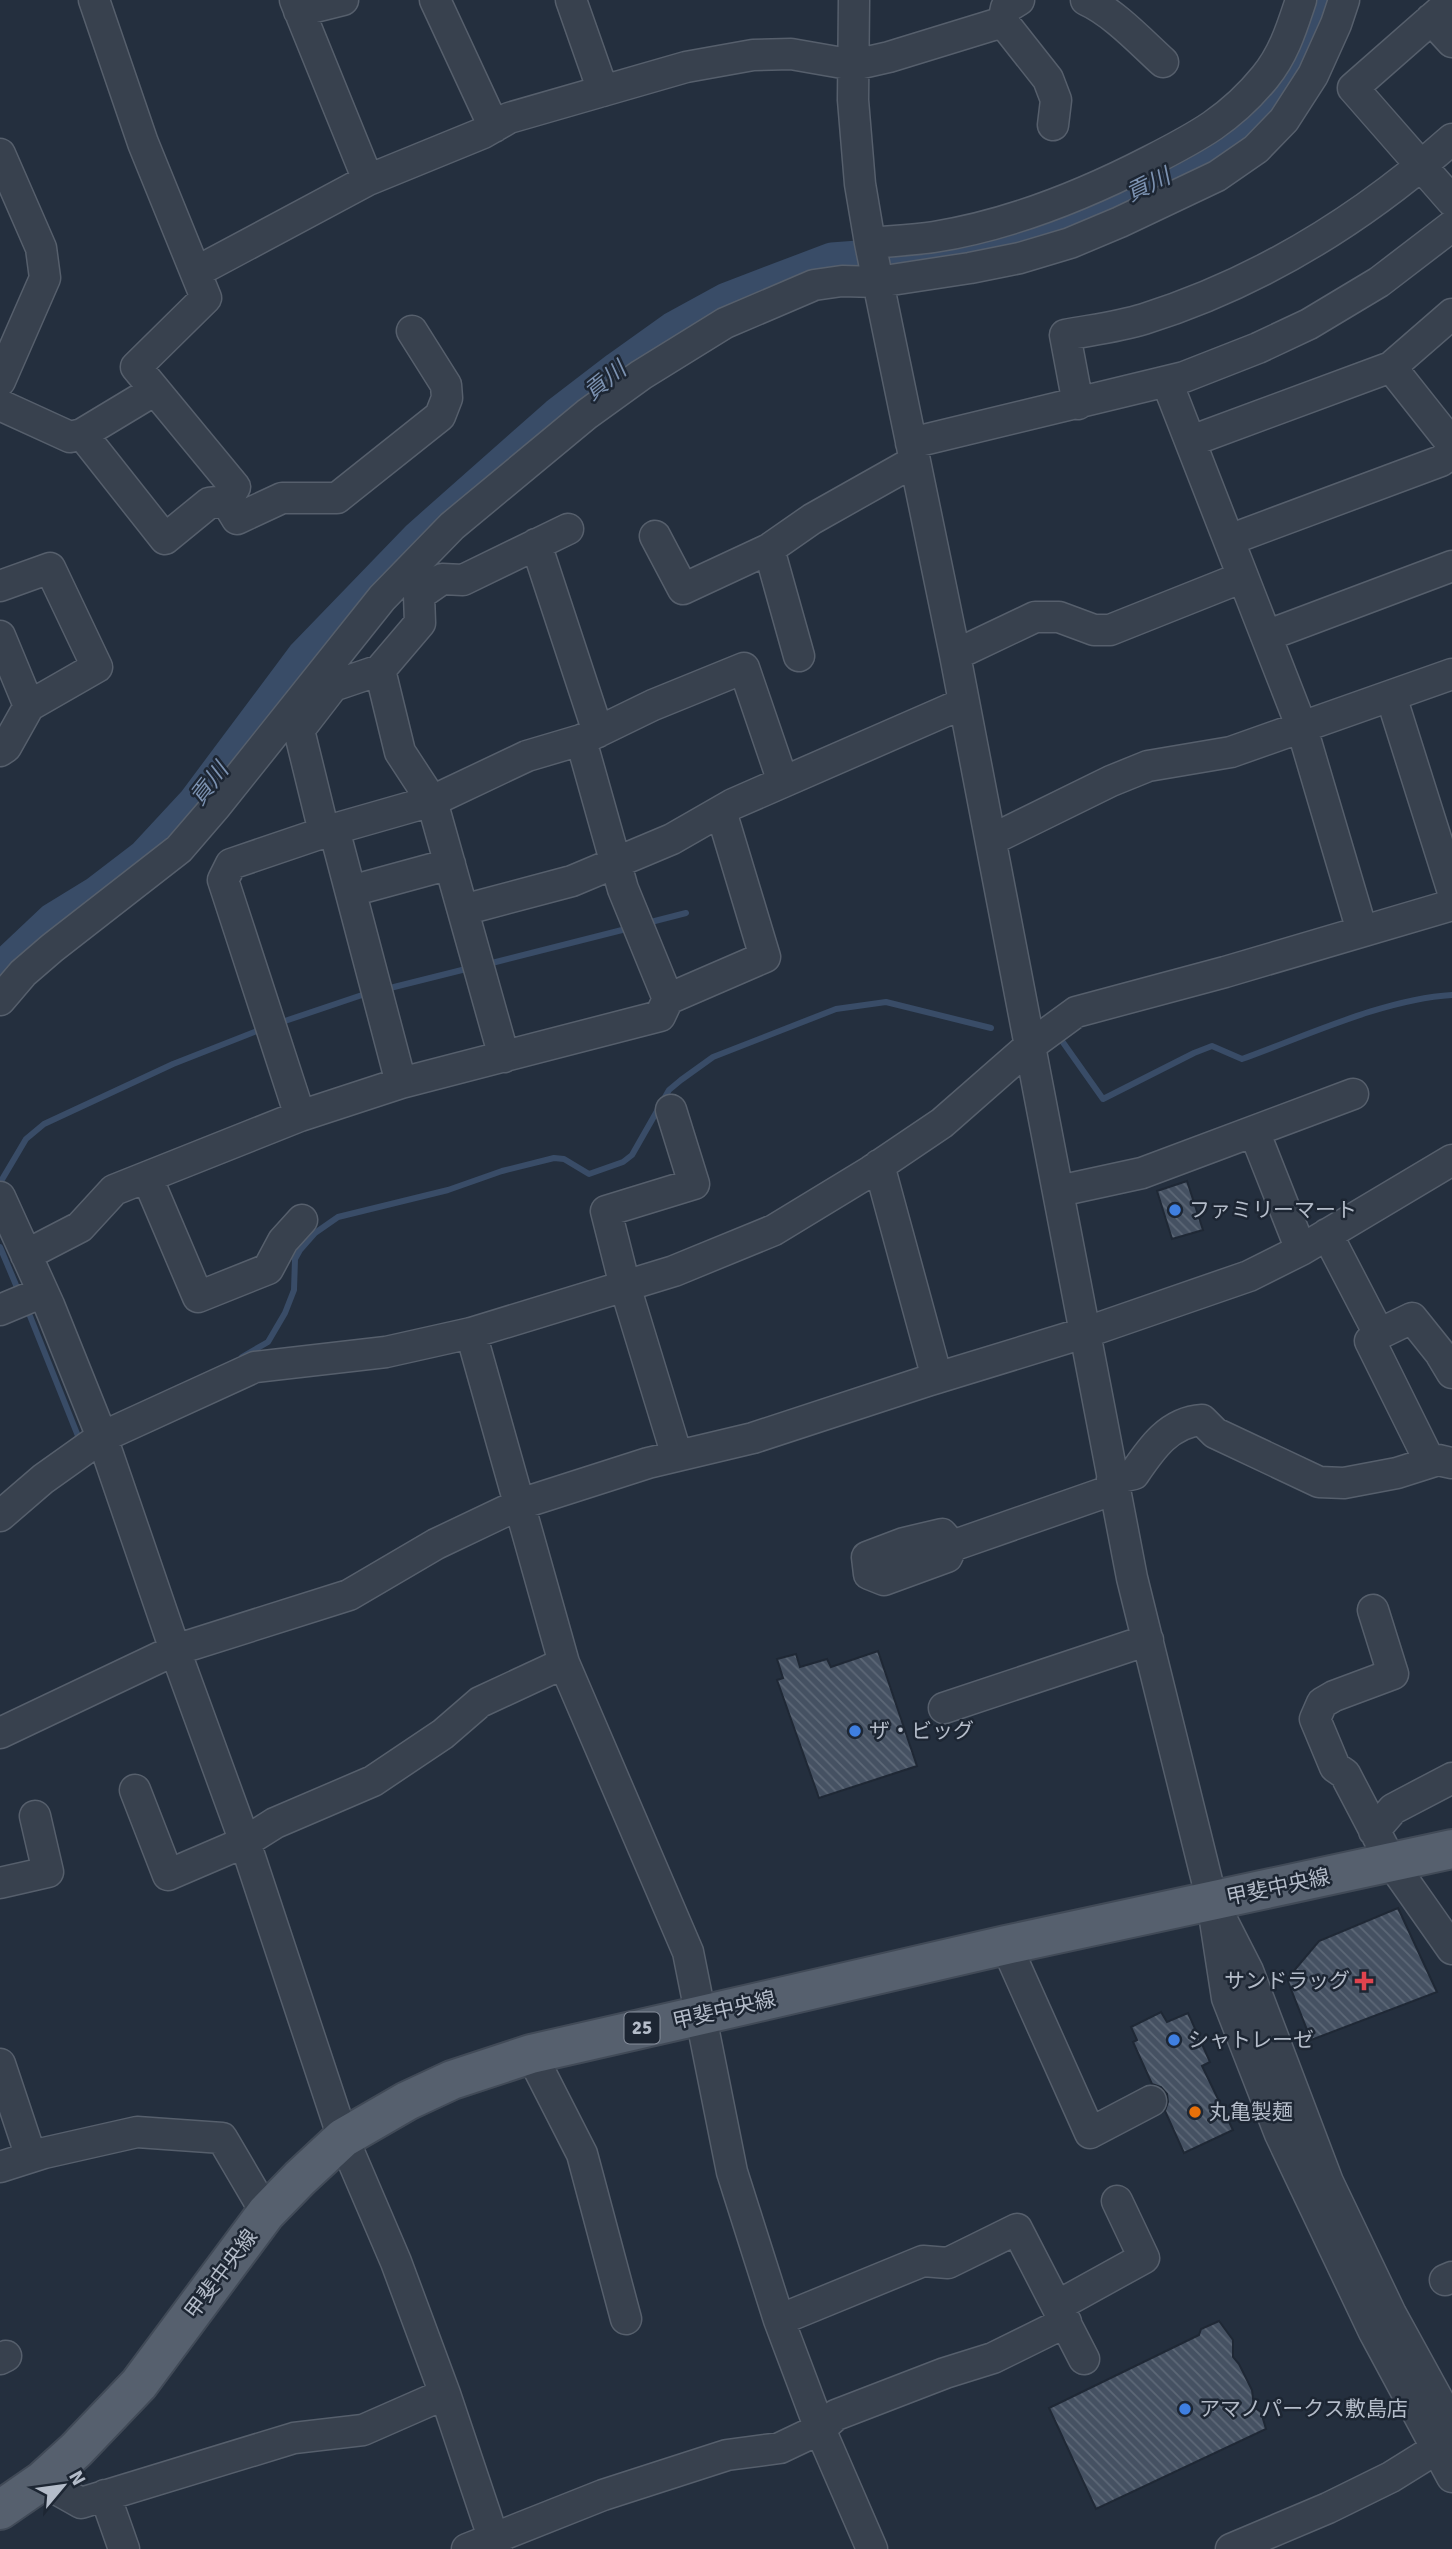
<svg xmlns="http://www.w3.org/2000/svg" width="1452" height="2549" viewBox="0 0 1452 2549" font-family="Signika,'Noto Sans JP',sans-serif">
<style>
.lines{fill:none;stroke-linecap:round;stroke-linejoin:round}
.stream{stroke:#394c67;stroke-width:6}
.river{stroke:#394c67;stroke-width:37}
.building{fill:url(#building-back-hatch);stroke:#1f2835;stroke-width:2}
.minor-casing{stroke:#565f6c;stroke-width:33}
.major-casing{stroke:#414a57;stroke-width:42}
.minor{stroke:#38414e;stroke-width:30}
.major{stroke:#56606e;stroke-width:38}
.shop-dot{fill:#3f7fe0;stroke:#1d2633;stroke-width:2.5}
.health-dot{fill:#e0444e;stroke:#1d2633;stroke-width:2.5}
.food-dot{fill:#e8710a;stroke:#1d2633;stroke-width:2.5}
.labels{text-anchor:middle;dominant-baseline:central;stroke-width:5;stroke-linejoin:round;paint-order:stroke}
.shield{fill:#1d2633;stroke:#878f9c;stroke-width:2}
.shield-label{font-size:19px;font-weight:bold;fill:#b4bcc9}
.poi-label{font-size:21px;fill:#b4bcc9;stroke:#1d2633;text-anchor:start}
.street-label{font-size:21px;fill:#b4bcc9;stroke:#1d2633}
.water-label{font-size:23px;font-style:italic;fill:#7c92b1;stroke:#1d2633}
</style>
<defs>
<pattern id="building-back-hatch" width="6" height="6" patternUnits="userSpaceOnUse" patternTransform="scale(1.75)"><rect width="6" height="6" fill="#455162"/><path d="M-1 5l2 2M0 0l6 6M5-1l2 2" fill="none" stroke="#5d6877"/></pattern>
</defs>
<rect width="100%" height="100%" fill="#242f3e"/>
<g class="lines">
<!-- stream -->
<path class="stream" d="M647 923 686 913
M488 964 630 928
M386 989 470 968
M279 1023 368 993
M1058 1039 1062 1041 1103 1099 1194 1053 1212 1046 1242 1059C1306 1036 1384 999 1452 995
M0 1183 26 1139 44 1124 173 1064 262 1029
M0 1247 16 1285
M30 1316 80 1441
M242 1357 268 1342 285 1313 294 1290 295 1259 300 1250 315 1233 338 1217 448 1190 502 1171 554 1158 564 1159 589 1174 623 1162 632 1155 669 1090 681 1080 713 1057 836 1009 886 1002 991 1028"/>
<!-- river -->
<path class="river" d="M0 972 54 921 98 894 145 858 196 803 305 657 419 539 558 416 618 370 674 330 727 301 832 261 992 249 1065 225 1128 198 1204 158 1245 125 1276 90 1298 56 1319 0"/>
</g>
<!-- building -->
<path class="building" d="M1187 1181 1203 1230 1172 1239 1157 1191Z
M878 1651 917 1766 819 1798 777 1680 783 1678 777 1659 796 1654 800 1667 827 1659 831 1667Z
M1398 1908 1437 1992 1311 2040 1287 1979 1319 1941Z
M1161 2012 1167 2022 1188 2013 1210 2062 1202 2066 1233 2130 1184 2153 1165 2111 1168 2102 1167 2094 1161 2087 1152 2084 1133 2042 1137 2040 1131 2027Z
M1219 2321 1233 2340V2357L1239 2364 1252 2390 1254 2407 1261 2412 1266 2429 1096 2509 1049 2408 1199 2335 1201 2329Z"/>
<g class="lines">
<defs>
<path id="minor" d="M295 0 368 180
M435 0 494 127
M571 0 603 91
M854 0 853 100 860 184 870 243 955 655 1132 1578 1212 1901 1227 1998 1280 2134 1374 2332 1452 2477
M1086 0C1113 12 1141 42 1163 62
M1452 1 1353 88 1452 201
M299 11 343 0
M1431 19 1452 42
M1003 22 1048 79 1056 100 1053 125
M0 154 41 248 45 278 0 381
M870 243C891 241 913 240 934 237 1010 225 1082 196 1150 161 1197 137 1231 119 1265 77 1284 54 1292 27 1301 0
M196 272 368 180 483 133 509 118 686 67 753 55 791 54 854 65 889 57 1003 22 1006 8 1019 0
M1391 367 1452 444
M1167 382 1302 728 1362 931
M1078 404 1065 335C1091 330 1118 327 1144 319 1261 282 1361 220 1452 139
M0 405 70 437 82 434 155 390
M82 434 165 539 209 503 226 501 235 487 136 367 206 298 143 143 94 0
M1191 441 1391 367 1452 314
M911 443 1184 377 1258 348 1309 324 1379 282 1452 226
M226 501 237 519 282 498H337L440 416 447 398 446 385 412 331
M655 536 683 589 769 549 812 519 915 461
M1229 540 1441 461 1452 452
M536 544 598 732
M769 549 799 656
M0 586 50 568 97 667 29 706 6 747 0 751
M0 636 29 706
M1266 636 1452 566
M955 655 1035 617H1059L1094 630H1110L1243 577
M380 670 420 623 419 595 442 579 463 580 568 529
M1391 696 1452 889
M334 829 401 1083
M324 832 299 730 333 686 380 670 400 752 432 801 504 1057
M991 840 1111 781 1148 766 1231 752 1452 674
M351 891 450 864
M463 910 572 881 672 839 733 804 964 703
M668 999 765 957 721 811
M0 1000 23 973 52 948 179 849 216 806 382 598 452 526 587 414 641 375 725 323 814 285 842 281 878 282 970 268 1020 258 1070 243 1120 222 1217 176 1256 149 1284 120 1313 75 1336 24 1344 0
M671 1110 694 1184 606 1211 625 1286 677 1456
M300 1116 223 880 231 864 334 829 432 801 527 756 581 740 653 705 744 668 783 782
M1254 1131 1301 1250
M879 1165 937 1378
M147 1177 198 1297 268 1269 283 1241 302 1220
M1059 1191 1142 1173 1353 1094
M0 1197 49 1305 102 1437 175 1650 245 1842 343 2138 396 2262 445 2394 497 2549
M1327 1234 1379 1334 1370 1341 1430 1462
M26 1255 80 1227 114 1190 300 1116 401 1083 660 1016 668 999 623 889 581 740
M0 1310 43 1292
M471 1333 564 1663 688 1952 732 2172 779 2320 820 2429 872 2549
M1379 1334 1412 1318 1440 1353 1452 1373
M1112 1479 1134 1474C1151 1449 1169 1422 1202 1420L1215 1433 1319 1482 1344 1483 1397 1473 1438 1460 1452 1463
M0 1516 43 1479 102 1437 255 1367 386 1352 471 1333 674 1271 774 1230 871 1171 942 1123 1031 1045 1076 1012 1225 972 1452 905
M942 1534 952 1546 947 1557 884 1580 869 1574 867 1557 904 1543Z
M952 1546 1115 1489
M1373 1610 1393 1674 1334 1696 1322 1703 1315 1719 1335 1767 1345 1774 1391 1862 1452 1949
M944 1708 1148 1640
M0 1733 175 1650 349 1595 436 1544 520 1504 648 1463 753 1438 927 1381 1087 1332 1249 1276 1301 1250 1452 1160
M135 1790 168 1875 245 1842 275 1823 373 1781 443 1734 480 1702 564 1663
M1374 1831 1393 1809 1452 1778
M0 1883 48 1872 35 1816
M1224 1924 1248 1971 1328 2182 1391 2314 1452 2425
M1006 1945 1090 2133 1151 2101
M531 2054 582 2154 626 2319
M0 2064 31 2157
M0 2167 44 2153 137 2132 222 2138 266 2213
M1445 2280 1452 2277
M1057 2306 1144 2258 1117 2201
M779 2320 923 2261 948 2263 1017 2229 1084 2359
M0 2359 6 2356
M42 2481 81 2503 294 2438 363 2430 445 2394
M105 2495 124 2549
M467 2549 603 2495 727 2455 780 2448 820 2429 836 2415 945 2373 993 2358 1066 2322
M1231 2549 1328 2508 1391 2477 1452 2439"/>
<path id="major" d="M0 2510 42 2481 76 2450 139 2384 266 2213 300 2178 343 2138 407 2101 452 2080 531 2054 702 2015 1006 1945 1452 1849"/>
</defs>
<!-- minor casing -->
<use href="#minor" class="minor-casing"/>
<!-- major casing -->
<use href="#major" class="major-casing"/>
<!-- minor -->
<use href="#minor" class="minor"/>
<!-- major -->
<use href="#major" class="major"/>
</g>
<!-- markers -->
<g class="shop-dot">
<circle cx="1175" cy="1210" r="7"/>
<circle cx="855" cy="1731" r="7"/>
<circle cx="1174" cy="2040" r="7"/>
<circle cx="1185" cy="2409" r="7"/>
</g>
<path class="health-dot" d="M1360.5 1970.5h7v7h7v7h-7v7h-7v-7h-7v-7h7z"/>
<circle class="food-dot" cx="1195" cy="2112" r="7"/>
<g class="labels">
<!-- shield labels -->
<rect class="shield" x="624.5" y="2012.5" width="35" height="31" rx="5"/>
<g class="shield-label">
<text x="642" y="2028">25</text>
</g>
<!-- poi labels -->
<g class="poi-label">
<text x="1189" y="1210">ファミリーマート</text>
<text x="869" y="1731">ザ・ビッグ</text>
<text x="1350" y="1981" text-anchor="end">サンドラッグ</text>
<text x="1188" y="2040">シャトレーゼ</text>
<text x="1209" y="2112">丸亀製麺</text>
<text x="1199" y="2409">アマノパークス敷島店</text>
</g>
<!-- street labels -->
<g class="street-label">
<text transform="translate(1278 1887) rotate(-12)">甲斐中央線</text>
<text transform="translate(724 2010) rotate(-13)">甲斐中央線</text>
<text transform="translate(221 2274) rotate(-53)">甲斐中央線</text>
</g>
<!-- water labels -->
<g class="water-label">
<text transform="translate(1148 185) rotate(-26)">貢川</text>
<text transform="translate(605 381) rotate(-39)">貢川</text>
<text transform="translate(209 784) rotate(-52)">貢川</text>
</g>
</g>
<!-- north arrow -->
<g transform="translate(63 2486) rotate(61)" stroke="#1d2633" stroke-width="5" paint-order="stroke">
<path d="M0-5L12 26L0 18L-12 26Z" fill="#b4bcc9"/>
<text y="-10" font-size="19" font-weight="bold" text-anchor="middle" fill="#b4bcc9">N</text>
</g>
</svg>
